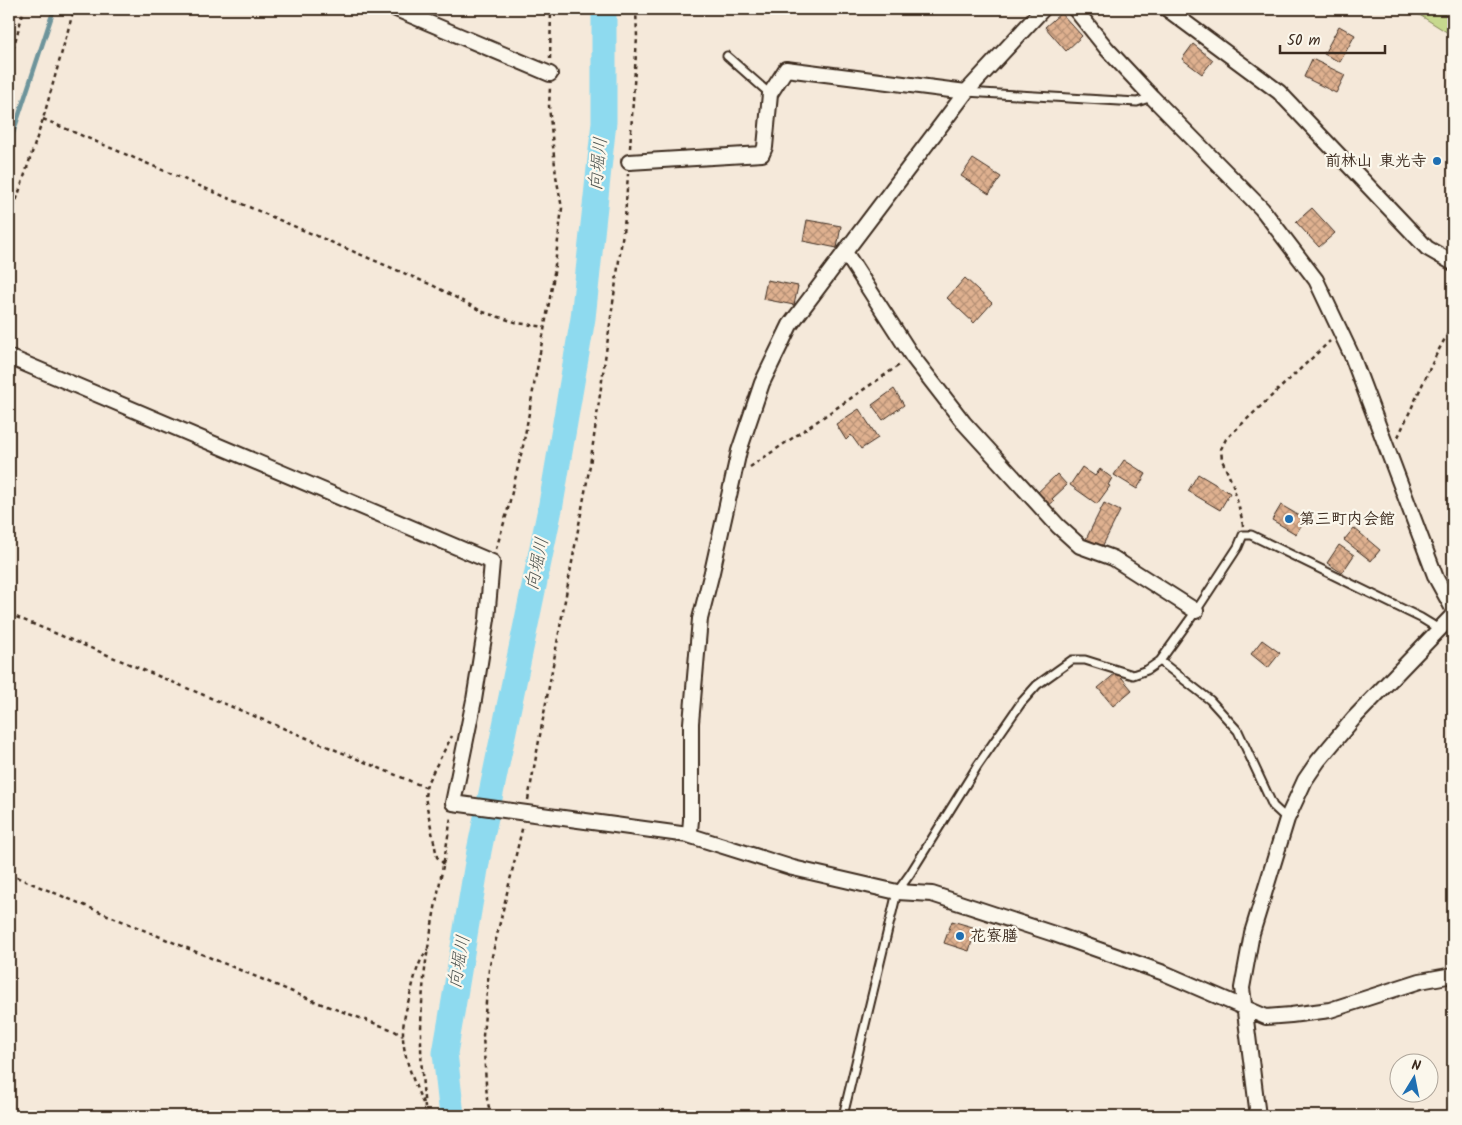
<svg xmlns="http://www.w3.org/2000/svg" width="1462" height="1125" viewBox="0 0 1462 1125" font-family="Kalam,'Klee One',sans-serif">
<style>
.forest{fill:url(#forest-firs);stroke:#818256}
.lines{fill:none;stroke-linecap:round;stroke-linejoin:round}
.stream{stroke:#6d949b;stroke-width:4.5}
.river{stroke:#8edaef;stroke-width:25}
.building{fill:url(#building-cross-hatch);stroke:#3b2a1e}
.service-casing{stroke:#3b2a1e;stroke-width:11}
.minor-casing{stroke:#3b2a1e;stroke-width:18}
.path{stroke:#3b2a1e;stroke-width:2.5;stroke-dasharray:4 4;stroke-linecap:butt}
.service{stroke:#fbf7ec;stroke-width:7}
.minor{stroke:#fbf7ec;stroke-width:14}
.poi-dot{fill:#1f6fb2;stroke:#fbf7ec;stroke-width:2}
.labels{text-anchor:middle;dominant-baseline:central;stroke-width:4.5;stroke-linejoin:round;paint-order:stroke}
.poi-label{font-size:16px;font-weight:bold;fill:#3b2a1e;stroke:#fbf7ec;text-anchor:start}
.water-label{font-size:18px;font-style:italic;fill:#505652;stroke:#fbf7ec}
</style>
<defs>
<pattern id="forest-firs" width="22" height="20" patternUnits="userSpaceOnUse" patternTransform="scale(1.25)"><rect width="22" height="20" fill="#c7d98e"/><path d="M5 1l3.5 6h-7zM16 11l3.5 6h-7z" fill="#acba7a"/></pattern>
<pattern id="building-cross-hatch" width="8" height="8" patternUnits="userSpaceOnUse" patternTransform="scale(1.25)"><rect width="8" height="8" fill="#dfb190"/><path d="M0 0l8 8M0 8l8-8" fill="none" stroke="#b69075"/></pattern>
</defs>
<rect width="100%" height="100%" fill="#f5e9da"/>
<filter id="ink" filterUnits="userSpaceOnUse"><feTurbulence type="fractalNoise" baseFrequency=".02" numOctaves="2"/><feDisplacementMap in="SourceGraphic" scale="10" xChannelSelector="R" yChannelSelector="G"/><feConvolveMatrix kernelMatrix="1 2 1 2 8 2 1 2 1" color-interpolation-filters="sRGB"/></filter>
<g filter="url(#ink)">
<!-- forest -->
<path class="forest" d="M1410 9H1453V36Z"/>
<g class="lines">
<!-- stream -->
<path class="stream" d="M9 145 54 9"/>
<!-- river -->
<path class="river" d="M452 1116 445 1053 453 1007 479 851 551 504 583 318 604 122V9"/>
</g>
<!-- building -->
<path class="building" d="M1061 13 1082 36 1066 51 1045 27Z
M1339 26 1355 35 1340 62 1324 54Z
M1193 44 1213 60 1202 74 1182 59Z
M1312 59 1345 75 1336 93 1304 77Z
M973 159 1001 177 989 194 961 176Z
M1312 208 1335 233 1319 247 1296 222Z
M807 220 841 226 837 248 803 241Z
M965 278 992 303 974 323 947 298Z
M767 280 798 286 794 305 763 299Z
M894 389 904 405 883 420 872 405Z
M859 409 878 438 861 449 851 435 846 440 836 424Z
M1124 460 1146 474 1137 489 1114 475Z
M1082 467 1095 476 1100 469 1112 478 1108 485 1110 486 1097 504 1070 485Z
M1057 474 1067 485 1052 499 1054 501 1047 507 1035 495Z
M1198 474 1230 493 1220 510 1188 491Z
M1104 503 1120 511 1102 547 1086 539Z
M1281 505 1305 519 1296 534 1272 520Z
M1354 528 1380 550 1371 561 1344 540Z
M1339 545 1354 555 1342 573 1327 563Z
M1262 640 1280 653 1268 668 1251 654Z
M1117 672 1132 690 1113 706 1098 688Z
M952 921 976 928 969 951 944 943Z"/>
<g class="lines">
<defs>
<path id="service" d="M727 56 770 94
M966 92 1137 102 1152 97
M1160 661 1210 700 1238 731 1273 806 1287 819
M843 1116 897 892 910 874 978 765 1021 703 1037 685 1072 660H1085L1133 675 1147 670 1160 661 1196 611 1238 547 1243 535H1251L1421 618 1439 629"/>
<path id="minor" d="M396 9 550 74
M1075 9 1107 49 1152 97 1262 209 1316 280 1352 356 1436 578 1453 609
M1167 9 1279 92 1427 248 1453 263
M629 162 762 154 765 147 770 94 786 69 966 92
M845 252 912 356 964 423 1058 526 1080 546 1113 558 1196 611
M9 357 492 562 487 619 474 700 453 803 688 835 793 868 897 892 932 894 1054 934 1164 973 1266 1017 1291 1015 1330 1010 1420 981 1453 975
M688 835 690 831 691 820V723L700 619 712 572 739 451 762 383 790 325 845 252 966 92 1043 9
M1258 1116 1242 988 1252 933 1287 819 1305 780 1318 761 1354 718 1453 615"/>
</defs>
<!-- service casing -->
<use href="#service" class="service-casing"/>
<!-- minor casing -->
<use href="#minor" class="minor-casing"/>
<!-- path -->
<path class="path" d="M550 59 551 9
M9 64 24 9
M43 119 434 286 483 312 518 323 545 327
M630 148 637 37 636 9
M9 223 43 119 74 9
M1398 437 1437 353 1453 324
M750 467 901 364
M1243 526 1242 519 1233 485 1222 460 1221 449 1226 439 1330 341
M496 549 507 513 523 446 553 281 562 208 556 176 549 106 550 87
M9 614 427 788
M528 800 590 465 625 218 628 174
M444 864 437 857 425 797 427 783 452 736
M9 874 324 1005 393 1030 403 1036
M423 1103C415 1086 402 1053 403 1033 403 1018 408 1003 412 988 415 975 419 960 428 949
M426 1116C419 1061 419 1004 428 948 435 904 445 861 451 816
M491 1116 487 1099 483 1036 489 969 523 825"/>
<!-- service -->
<use href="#service" class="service"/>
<!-- minor -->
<use href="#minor" class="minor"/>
</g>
</g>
<!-- markers -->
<g class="poi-dot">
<circle cx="1437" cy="161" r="5"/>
<circle cx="1289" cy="519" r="5"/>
<circle cx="960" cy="936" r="5"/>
</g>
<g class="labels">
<!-- poi labels -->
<g class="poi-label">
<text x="1427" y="161" text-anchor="end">前林山 東光寺</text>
<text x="1299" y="519">第三町内会館</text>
<text x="970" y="936">花寮膳</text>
</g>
<!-- water labels -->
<g class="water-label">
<text transform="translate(599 164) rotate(-84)">向堀川</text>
<text transform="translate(538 564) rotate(-78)">向堀川</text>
<text transform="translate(460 962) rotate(-80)">向堀川</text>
</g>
</g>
<!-- margin -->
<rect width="1462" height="1125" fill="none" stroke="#fbf7ec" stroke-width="30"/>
<rect x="15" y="15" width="1432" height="1095" fill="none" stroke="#3b2a1e" stroke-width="2" filter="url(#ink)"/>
<!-- north arrow -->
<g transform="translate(1414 1078) rotate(10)"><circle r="24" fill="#fbf7ec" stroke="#aea59a"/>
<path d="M0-4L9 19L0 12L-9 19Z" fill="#1f6fb2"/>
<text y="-8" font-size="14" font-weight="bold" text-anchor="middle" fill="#3b2a1e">N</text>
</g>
<!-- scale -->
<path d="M1280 45v8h105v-8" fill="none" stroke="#3b2a1e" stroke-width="2.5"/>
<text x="1287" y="45" font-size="15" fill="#3b2a1e" stroke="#fbf7ec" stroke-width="4" paint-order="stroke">50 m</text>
</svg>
